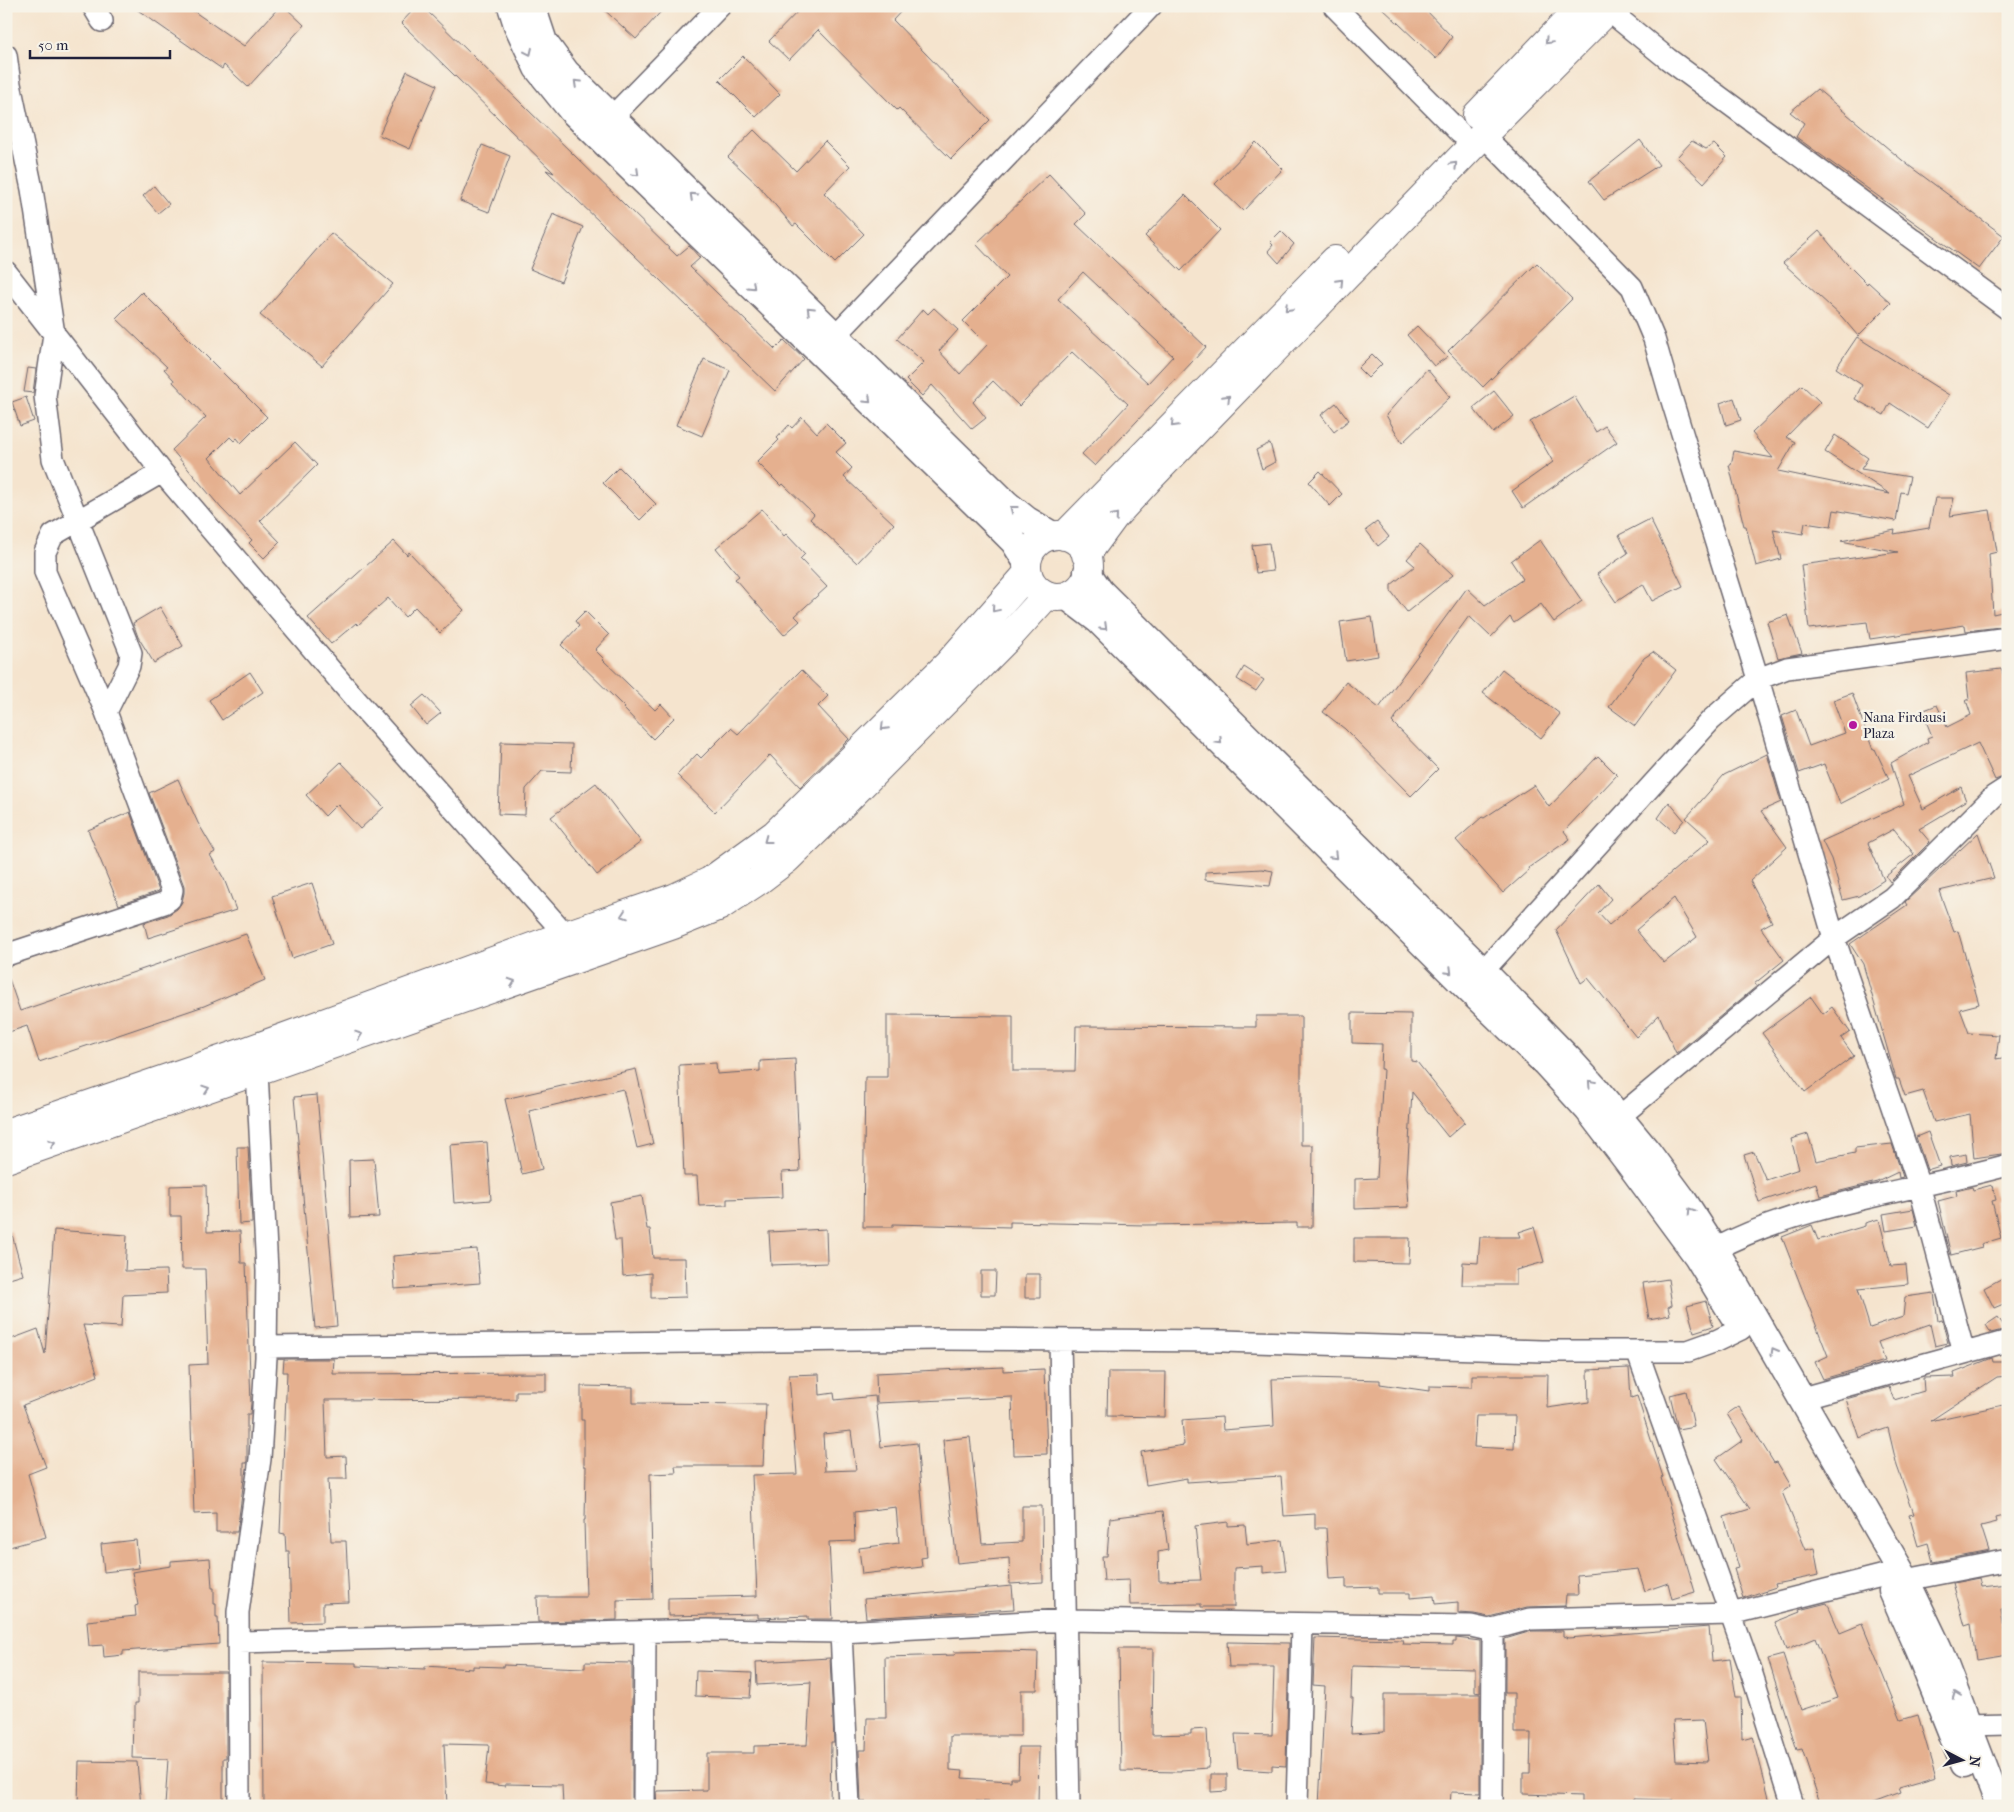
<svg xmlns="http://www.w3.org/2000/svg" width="2014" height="1812" viewBox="0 0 2014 1812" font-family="'IM FELL French Canon',serif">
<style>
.building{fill:#e5b08f;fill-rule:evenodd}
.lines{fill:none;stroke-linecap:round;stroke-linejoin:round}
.minor-casing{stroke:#6c666e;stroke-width:24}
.tertiary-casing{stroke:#6c666e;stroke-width:29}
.secondary-casing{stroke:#6c666e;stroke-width:30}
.minor{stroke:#fff;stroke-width:21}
.tertiary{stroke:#fff;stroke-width:26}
.secondary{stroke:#fff;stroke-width:28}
.oneway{stroke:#9c9ca7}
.poi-dot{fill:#b5179e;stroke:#f7f3e8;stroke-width:2}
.labels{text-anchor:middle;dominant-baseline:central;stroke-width:5;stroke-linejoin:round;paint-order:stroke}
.poi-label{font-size:14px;fill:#22223b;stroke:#f7f3e8;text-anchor:start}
</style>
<rect width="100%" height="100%" fill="#f7f3e8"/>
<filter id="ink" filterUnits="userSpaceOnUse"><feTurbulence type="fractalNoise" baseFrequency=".02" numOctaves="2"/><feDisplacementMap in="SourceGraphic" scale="10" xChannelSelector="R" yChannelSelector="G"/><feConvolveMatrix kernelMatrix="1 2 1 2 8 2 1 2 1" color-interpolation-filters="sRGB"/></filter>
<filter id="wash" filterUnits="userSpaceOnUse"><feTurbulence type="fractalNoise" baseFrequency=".0096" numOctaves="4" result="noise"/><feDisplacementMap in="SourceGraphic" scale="20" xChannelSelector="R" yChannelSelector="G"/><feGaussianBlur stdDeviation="1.12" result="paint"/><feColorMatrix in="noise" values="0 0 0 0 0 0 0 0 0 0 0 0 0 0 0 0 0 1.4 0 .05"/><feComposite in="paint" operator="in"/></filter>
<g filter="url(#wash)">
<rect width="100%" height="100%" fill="#f5e4ce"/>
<g id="blocks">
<!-- building -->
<path class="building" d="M132 6H186L244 46 280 6H284L304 25 248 87 224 65 222 69Z
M417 6H422L677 256 689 246 700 258 690 267 775 349 784 340 804 359 775 391 546 170 554 173 401 23Z
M600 6H666L636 39Z
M803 6H906L893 20 990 120 951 159 899 108 897 110 818 30 789 60 769 41Z
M1380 6H1422L1452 37 1436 59Z
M743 56 780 94 756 117 719 80Z
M407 71 437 85 410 149 379 135Z
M1817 89 1908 165 2004 236 1979 269 1796 137 1804 123 1790 112Z
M754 130 796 171 825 141 850 166 824 193 864 234 835 263 796 224 793 226 759 186 728 157Z
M1640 140 1659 165 1604 200 1589 181Z
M1692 141 1706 149 1714 144 1727 157 1704 183 1677 157Z
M1256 142 1283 169 1243 211 1215 184Z
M482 145 510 156 489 212 460 201Z
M1049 174 1086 214 1076 224 1206 347 1095 466 1082 454 1128 404 1072 352 1019 406 993 381 973 402 986 418 972 429 932 385 922 396 906 380 924 362 897 339 923 309 928 314 934 308 958 330 939 351 960 374 987 345 963 321 1007 277 976 244ZM1083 272 1173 356 1148 383 1058 299Z
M154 186 169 204 158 213 143 196Z
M1185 195 1220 230 1181 271 1145 236Z
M553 214 583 227 561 282 530 269Z
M1281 231 1294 244 1279 263 1268 251 1273 245 1270 242Z
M1819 231 1845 262 1867 284 1868 282 1891 303 1858 336 1842 317 1783 263Z
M331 233 393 284 322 366 260 315Z
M1537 263 1572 299 1483 387 1448 351Z
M142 292 267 417 241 443 237 438 234 441 230 437 209 458 240 495 295 442 317 465 260 521 280 542 264 558 249 543 252 540 221 508 172 450 206 417 173 382 174 380 164 369 167 367 116 318Z
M1417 326 1447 357 1434 366 1407 335Z
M1857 337 1949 395 1928 428 1890 403 1884 415 1855 399 1862 385 1836 368Z
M1372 354 1382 364 1368 378 1358 368Z
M704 359 730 370 702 436 676 425Z
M28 368 36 369 33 393 24 392Z
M1427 369 1450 397 1402 443 1386 415Z
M1802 385 1820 402 1786 437 1795 442 1778 471 1890 494 1825 452 1835 435 1868 458 1861 469 1910 477 1906 493 1901 492 1896 521 1834 510 1831 527 1805 523 1803 534 1773 529 1781 559 1756 566 1746 526H1744L1729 465H1731L1734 451 1773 458 1752 433Z
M1494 391 1514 416 1493 433 1473 408Z
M1574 396 1596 432 1605 426 1617 442 1523 508 1512 491 1553 462 1530 422Z
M26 397 34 421 20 426 12 402Z
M1734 398 1741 420 1726 425 1720 403Z
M1336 403 1349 420 1334 432 1321 415Z
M802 417 817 433 826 423 846 443 836 452 852 468 844 477 894 524 857 563 810 519 814 514 783 484 781 486 757 462 779 440 777 438 789 425 792 428Z
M1270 443 1275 462 1262 469 1256 450Z
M619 467 656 504 640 520 603 483Z
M1320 471 1342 494 1330 506 1309 482Z
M1935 498H1954L1950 516 1990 510 1997 552 1989 554 1993 614 2006 611 2008 626 1966 631 1965 625 1870 639 1867 622 1809 629 1801 565 1898 552 1841 541 1895 530 1894 534 1929 528Z
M762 509 784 536 786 534 805 554 800 559 827 587 795 616 800 621 784 635 735 579 739 576 716 548Z
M1650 519 1683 586 1652 601 1643 584 1616 602 1597 574 1628 553 1619 535Z
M1377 522 1389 537 1378 546 1366 530Z
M1540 540 1582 601 1554 622 1541 604 1514 623 1510 617 1491 637 1469 616 1392 722 1438 769 1411 796 1345 729 1323 712 1346 682 1379 708 1467 588 1485 605 1523 579 1511 561Z
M394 541 407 555 409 552 464 610 440 633 415 607 405 617 388 598 358 625 356 623 331 644 308 618Z
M1269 543 1273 571 1256 573 1252 545Z
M1420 544 1453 575 1407 612 1391 591V585L1415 566 1407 559Z
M160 607 183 646 154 663 138 637 133 623Z
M585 611 609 635 595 650 604 659 603 660 655 710 661 704 674 718 653 739 623 708 624 707 561 645 579 626 575 621Z
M1788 615 1802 653 1778 658 1767 622Z
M1372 617 1378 656 1346 661 1340 622Z
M1653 652 1676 670 1635 726 1609 707 1644 658Z
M1244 667 1264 680 1256 691 1237 679Z
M1502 669 1560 714 1541 738 1483 693Z
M2001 669 2008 687V775L1995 780 1978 743 1908 776 1923 809 1961 787 1966 801 1919 829 1930 842 1890 882 1886 876 1914 854 1894 829 1868 843 1884 880 1859 896 1843 900 1831 859 1822 841 1904 804 1891 763 1928 742 1927 738 1932 736 1922 711 1937 705 1947 727 1971 715 1966 700H1969L1966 673Z
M801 670 828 696 818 706 849 739 800 787 770 755 715 812 677 775 697 754 701 758 731 728 738 734Z
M250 672 263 692 222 720 209 700Z
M1852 693 1873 750 1875 749 1889 779 1840 804 1824 764 1799 773 1782 716 1796 710 1809 746 1845 733 1833 700Z
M424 695 441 713 426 725 411 706Z
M501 742 572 744 571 772 542 771 526 789 525 815 498 814Z
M1767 754 1781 802 1761 811 1787 847 1750 881 1772 922 1761 928 1784 960 1754 984 1757 986 1676 1053 1659 1015 1636 1037 1588 978 1581 983 1556 930 1599 884 1611 899 1598 913 1609 925 1710 840 1686 818 1724 775ZM1674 898 1697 937 1664 963 1636 930Z
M1598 756 1617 775 1564 831 1570 839 1528 868 1529 870 1503 893 1456 840 1482 817 1484 818 1534 785 1549 807Z
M341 762 384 807 360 829 337 804 325 816 306 795Z
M178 779 198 823 215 852 210 855 224 879 236 910 148 938 144 923 168 915 177 909 182 902 184 893V886L149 793Z
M596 783 641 842 597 875 551 817Z
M1669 802 1684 820 1674 832 1658 818Z
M130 812 159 891 119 905 88 830Z
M1978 833 1994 878 1939 891 1954 932 1958 931 1979 1004 1960 1009 1969 1033 1999 1035 1996 1059 2008 1057V1153L1974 1158 1970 1114 1934 1122 1923 1091 1905 1096 1899 1079H1896L1863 964 1850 944 1907 905 1905 902Z
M1262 869 1273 871 1270 886 1205 880V872Z
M312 883 332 944 292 958 272 896Z
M246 934 265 980 204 1006 39 1062 27 1026 6 1033V979H9L20 1011Z
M1811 997 1823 1014 1832 1007 1850 1032 1841 1038 1854 1056 1805 1092 1762 1033Z
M1352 1013 1411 1014V1061L1417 1062 1465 1122 1448 1137 1412 1092 1407 1177 1409 1207 1355 1209V1179L1377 1178 1383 1069H1381L1382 1044 1352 1043Z
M887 1015 1013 1016V1071H1075L1076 1026 1256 1027V1016H1301V1145H1313L1312 1227H1297V1223L1145 1225 1010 1222V1227L893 1224V1227H863L865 1077H887Z
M795 1059 800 1171 782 1172 783 1197 727 1199V1205L699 1206 697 1176H684L679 1065 716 1063 717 1074 760 1071V1061Z
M636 1069 653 1144 637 1148 623 1089 529 1111 542 1169 522 1174 505 1099Z
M317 1095 337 1326 315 1328 294 1097Z
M1928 1132 1940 1166 1927 1170 1916 1137Z
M1808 1134 1816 1161 1855 1153V1148L1892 1144 1903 1177 1899 1178 1898 1172 1877 1182 1820 1196 1816 1183 1759 1202 1744 1155 1754 1152 1766 1180 1799 1169 1791 1139Z
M487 1142 491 1200 454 1203 450 1145Z
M237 1147H248L252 1223 239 1224Z
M1966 1154 1967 1162 1951 1166 1950 1157Z
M374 1159 379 1217 350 1218 349 1160Z
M206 1185 207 1232 240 1231 241 1263H246L251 1403 250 1414H247V1463H244V1479L237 1532H216V1513L194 1514 189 1365 208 1364 205 1269H182L181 1216H170V1186Z
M1992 1185 1996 1200 1992 1201 2001 1238 1981 1244 1982 1247 1951 1255 1938 1201 1957 1196 1956 1191 1972 1187 1973 1190Z
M642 1196 647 1229H650L653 1258H685L686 1297 651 1298V1273L623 1276 621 1240H615L610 1202Z
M1913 1209 1917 1226 1886 1231 1883 1214Z
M1879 1219 1891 1266 1906 1265 1908 1284 1858 1289 1870 1328 1903 1317 1905 1297 1934 1293 1938 1321 1942 1320 1948 1343 1935 1346 1930 1324 1878 1342 1885 1361 1823 1379 1815 1362 1828 1356 1782 1237 1812 1225 1818 1240 1865 1226V1223Z
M1534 1227 1544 1262 1516 1270V1285H1462L1463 1262 1478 1263 1480 1237H1521L1519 1232Z
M826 1229 827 1263 771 1265 769 1232Z
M54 1230 127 1235 125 1271 166 1270 167 1293 123 1295 121 1327 83 1325 98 1376 23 1405 46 1467 28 1474 46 1537 6 1548V1341L38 1329 45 1354Z
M6 1231H11L23 1275 6 1280Z
M1354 1238H1410L1409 1263 1354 1262Z
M477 1249 480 1283 395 1289 393 1256Z
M981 1271H996L995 1295H981Z
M1025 1274H1040V1298H1025Z
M2008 1275V1302L1994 1308 1984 1288Z
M1668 1279 1672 1305 1668 1307 1670 1315 1649 1319 1643 1283Z
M1706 1301 1713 1326 1694 1332 1687 1306Z
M1998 1317 2006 1329 1991 1333 1986 1325Z
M1992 1358 1993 1362H2008V1376L1997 1377 1930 1421 2008 1404V1515L1996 1518 1997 1522 1981 1526 1989 1551 1933 1562 1928 1543 1918 1546 1909 1515 1914 1514 1897 1466 1888 1428 1859 1438 1846 1399 1889 1387 1894 1400 1924 1391 1923 1378 1955 1377 1954 1373Z
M284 1359H334L333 1374 546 1373V1391H516V1399L325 1400 327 1457 346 1456 347 1479H328L331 1541H346L349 1602 323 1603V1622L291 1623 289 1551H286L285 1534 280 1533 287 1372H283Z
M1003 1367V1371L1044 1369 1047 1454 1014 1455 1012 1397 877 1403 876 1373Z
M1629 1368 1631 1398 1637 1396 1663 1477 1661 1478 1695 1592 1672 1599 1668 1583 1645 1591 1638 1569 1577 1575 1578 1595H1566L1565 1606 1527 1607 1489 1617 1474 1614 1458 1613V1602L1435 1604 1434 1596 1410 1598V1593H1378V1587L1346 1588V1578L1329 1579 1326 1528H1315V1514L1284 1516 1281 1476 1187 1482V1478L1146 1485 1141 1452 1184 1445 1182 1420 1222 1417 1223 1430 1274 1426 1272 1379 1309 1378 1380 1380V1384L1429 1391V1386L1472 1387V1375H1548L1547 1408 1589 1402 1588 1370ZM1476 1416H1515L1514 1449 1474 1447Z
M1108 1372H1166L1165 1417 1107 1416Z
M819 1374 820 1395 834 1393 835 1400 875 1396 881 1447 917 1443 927 1557 921 1558 922 1567 862 1574 859 1548 899 1543 896 1507 854 1512 855 1541 829 1542 833 1619H808V1616L758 1618V1614L668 1616V1598L757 1596 752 1475 797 1474 789 1375ZM851 1431 856 1470 825 1471 823 1434Z
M581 1386 633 1387V1403L766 1404 763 1466H675L676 1473 650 1474 653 1599 617 1600V1620L538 1622 537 1597H586L584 1520H585L586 1466H584V1420H581Z
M1686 1391 1694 1426 1678 1429 1670 1395Z
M1739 1406 1774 1463 1777 1462 1791 1486 1782 1492 1806 1550 1814 1548 1819 1575 1775 1584 1776 1587 1743 1598 1734 1569 1739 1568 1724 1517 1750 1509 1716 1459 1743 1440 1727 1414Z
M970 1437 982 1544 1022 1542V1506H1042L1043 1582 1010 1584 1009 1558 957 1563 943 1440Z
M1163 1511 1168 1550 1158 1552 1159 1581 1201 1580 1195 1526 1228 1522V1526L1245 1525 1247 1544 1282 1540 1286 1571 1263 1573V1566L1234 1568V1607H1201V1604L1130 1605 1129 1580 1104 1581 1102 1556H1107L1110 1518Z
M136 1540 139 1568 104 1572 101 1544Z
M210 1558 212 1588H214V1604H216V1617H218L219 1644 123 1651V1655L104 1657 103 1645 89 1646 87 1621 136 1616 135 1606 138 1605 132 1572 171 1566V1561Z
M1979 1578 1981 1587 2008 1584V1610H2001L2008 1654 1976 1659 1971 1624 1965 1626 1953 1583Z
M1012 1586 1014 1609 866 1618 864 1599Z
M1827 1603 1840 1633 1862 1624 1901 1720 1918 1715 1936 1777 1898 1788 1900 1793 1865 1806H1821L1802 1749 1797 1750 1768 1659 1783 1655 1801 1710 1838 1698 1815 1638 1786 1650 1775 1622 1800 1612 1799 1610Z
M1709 1627 1712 1661 1730 1659 1736 1697H1741L1742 1739 1753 1736 1771 1806H1673V1800L1634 1799V1806H1582V1796L1523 1794V1773H1530L1531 1733H1514V1693H1505V1639L1532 1631H1563V1636L1568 1638ZM1703 1720 1708 1762 1676 1761 1673 1721Z
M1315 1638 1403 1640 1402 1644 1453 1645V1642H1456V1638L1480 1641V1693L1475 1692V1669L1352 1666 1351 1698H1353L1351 1734 1384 1732V1694H1480V1793L1451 1792 1450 1806H1319L1325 1686 1313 1685Z
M1227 1642 1289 1643 1286 1766 1272 1765V1771L1238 1769 1235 1734 1272 1735 1274 1667H1229Z
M1119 1649H1153L1152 1735 1191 1734V1730L1207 1729 1209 1768 1181 1770V1772L1121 1771Z
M1005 1651 1038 1652 1037 1690H1021V1736H950V1770L963 1771 962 1778 1011 1781V1778H1018L1019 1747H1039L1038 1806H1004V1803L975 1801V1806H866V1802H861L859 1750H866L867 1718H886L885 1657 955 1655 954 1652Z
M830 1658 834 1742H831L830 1806H656L657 1791 707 1790V1753H754V1746L807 1745 811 1682 757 1685 756 1662Z
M263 1662 356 1663V1666L425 1669V1666L473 1669V1666L503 1667V1665L585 1668V1662L632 1663V1806H563L562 1785 505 1784V1786L485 1784 489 1745 444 1744 447 1806H264Z
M696 1671 752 1673 750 1698 695 1696Z
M138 1672H226V1758H223V1806H165L168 1759 132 1758 133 1719H135V1703H138Z
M79 1761 137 1762 141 1806H78Z
M1211 1774H1227V1791L1211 1792Z"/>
</g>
</g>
<g filter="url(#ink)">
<use href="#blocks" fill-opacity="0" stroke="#6c666e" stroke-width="1"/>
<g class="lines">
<defs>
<path id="minor" d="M93 6 102 21
M1334 6 1460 133
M1608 10 1668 59 2008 309
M6 55 10 84 32 189 54 334 45 396 53 459 131 653 129 666 106 712
M612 117 720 6
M1483 135 1632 287 1654 339 1669 391 1758 679 1834 938 1919 1185 1964 1353
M6 272 162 472 357 701 566 935
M836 335 1151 6
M6 955 164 903 170 899 172 890 106 712 45 572V552L53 535 162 472
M1483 971 1711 720 1758 679 1787 668 2008 638
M1619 1117 1834 938 1892 898 1994 796 2008 787
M1715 1249C1805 1202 1910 1192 2008 1165
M1060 1340 1069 1806
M266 1347 939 1339 1223 1341 1542 1351H1688L1716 1341 1741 1329
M1637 1351 1751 1671 1793 1806
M1802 1398 2008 1341
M1906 1580 2008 1560
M1489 1630 1530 1619 1731 1614 1885 1575
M841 1632 849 1806
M238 1642 707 1630 841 1632 1066 1620 1471 1626 1489 1630 1493 1639 1492 1806
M1968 1725 2008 1724
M239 1806 238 1612 260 1459 266 1357 267 1271 257 1071
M644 1806 645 1632
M1297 1806 1302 1625"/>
<path id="tertiary" d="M511 6 517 25 537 68 571 110 997 525 1014 542 1027 563
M532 6 544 42 566 72 1007 504 1027 520 1054 536
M1087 572 1100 591 1483 971 1569 1059 1596 1089 1648 1152 1682 1198 1715 1249 1906 1580 1938 1647 1999 1806
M1066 596 1099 621 1465 986 1545 1063 1588 1110 1627 1161 1697 1256 1733 1315
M1892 1591 1918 1650 1964 1765"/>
<path id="secondary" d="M1477 115 1582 6
M1027 566a31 31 0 1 1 62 0a31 31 0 1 1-62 0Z
M1064 536 1335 260
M1086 555 1114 517 1150 478 1483 135 1612 6
M6 1133 244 1052 551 940 674 898 710 881 775 834 948 664 1028 573
M6 1159 673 925 720 906 758 881 787 859 822 825 1008 638 1047 595"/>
</defs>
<!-- minor casing -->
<use href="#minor" class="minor-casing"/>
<!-- tertiary casing -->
<use href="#tertiary" class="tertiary-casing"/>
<!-- secondary casing -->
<use href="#secondary" class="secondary-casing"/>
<!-- minor -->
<use href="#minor" class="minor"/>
<!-- tertiary -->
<use href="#tertiary" class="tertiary"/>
<!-- secondary -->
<use href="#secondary" class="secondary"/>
</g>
<!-- one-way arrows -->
<defs><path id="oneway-chevron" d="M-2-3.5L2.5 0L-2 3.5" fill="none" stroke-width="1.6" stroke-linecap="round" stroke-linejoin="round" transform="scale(1.25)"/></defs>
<g class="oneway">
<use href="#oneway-chevron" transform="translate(1548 41) rotate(134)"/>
<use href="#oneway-chevron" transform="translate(529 52) rotate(65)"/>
<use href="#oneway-chevron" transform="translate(577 83) rotate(-136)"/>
<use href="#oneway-chevron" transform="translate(1454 165) rotate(-46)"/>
<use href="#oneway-chevron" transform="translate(636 173) rotate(44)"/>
<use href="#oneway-chevron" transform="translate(693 196) rotate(-136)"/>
<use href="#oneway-chevron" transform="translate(1340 282) rotate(-46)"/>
<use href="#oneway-chevron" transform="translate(752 286) rotate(44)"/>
<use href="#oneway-chevron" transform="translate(1288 308) rotate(135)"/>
<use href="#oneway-chevron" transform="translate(810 310) rotate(-136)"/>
<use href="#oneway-chevron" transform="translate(1227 398) rotate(-46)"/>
<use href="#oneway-chevron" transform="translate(868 400) rotate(44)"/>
<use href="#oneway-chevron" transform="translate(1174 424) rotate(135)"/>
<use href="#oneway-chevron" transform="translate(1013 509) rotate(-142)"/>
<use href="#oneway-chevron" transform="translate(1115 516) rotate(-50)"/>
<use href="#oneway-chevron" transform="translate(995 609) rotate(130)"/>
<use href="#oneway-chevron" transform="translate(1104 627) rotate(44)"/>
<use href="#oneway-chevron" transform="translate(884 727) rotate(135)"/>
<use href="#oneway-chevron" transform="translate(1219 741) rotate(45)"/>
<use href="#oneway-chevron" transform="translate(767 840) rotate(143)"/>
<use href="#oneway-chevron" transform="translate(1334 856) rotate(45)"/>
<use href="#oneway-chevron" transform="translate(624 915) rotate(161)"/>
<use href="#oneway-chevron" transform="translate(1449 971) rotate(45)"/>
<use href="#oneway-chevron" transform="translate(512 982) rotate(-19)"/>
<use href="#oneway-chevron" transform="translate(359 1035) rotate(-19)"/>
<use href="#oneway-chevron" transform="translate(1591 1083) rotate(-132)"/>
<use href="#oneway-chevron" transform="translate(206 1089) rotate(-19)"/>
<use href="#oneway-chevron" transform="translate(52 1143) rotate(-19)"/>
<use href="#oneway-chevron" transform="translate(1691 1211) rotate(-123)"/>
<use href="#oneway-chevron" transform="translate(1774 1351) rotate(-120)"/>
<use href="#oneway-chevron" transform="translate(1956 1695) rotate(-111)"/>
</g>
</g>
<!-- markers -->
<circle class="poi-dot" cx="1853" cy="725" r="5"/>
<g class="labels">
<!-- poi labels -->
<g class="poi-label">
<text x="1863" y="717">Nana Firdausi<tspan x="1863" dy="16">Plaza</tspan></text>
</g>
</g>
<!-- margin -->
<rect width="2014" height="1812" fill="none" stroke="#f7f3e8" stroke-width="25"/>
<!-- north arrow -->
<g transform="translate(1962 1760) rotate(96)" stroke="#f7f3e8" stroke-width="4" paint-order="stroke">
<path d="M0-4L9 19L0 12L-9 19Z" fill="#22223b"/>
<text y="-8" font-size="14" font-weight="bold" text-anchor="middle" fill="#22223b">N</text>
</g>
<!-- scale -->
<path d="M30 50v8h140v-8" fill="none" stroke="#22223b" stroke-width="2.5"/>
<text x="38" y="50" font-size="15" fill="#22223b" stroke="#f7f3e8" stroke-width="4" paint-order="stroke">50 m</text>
</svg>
